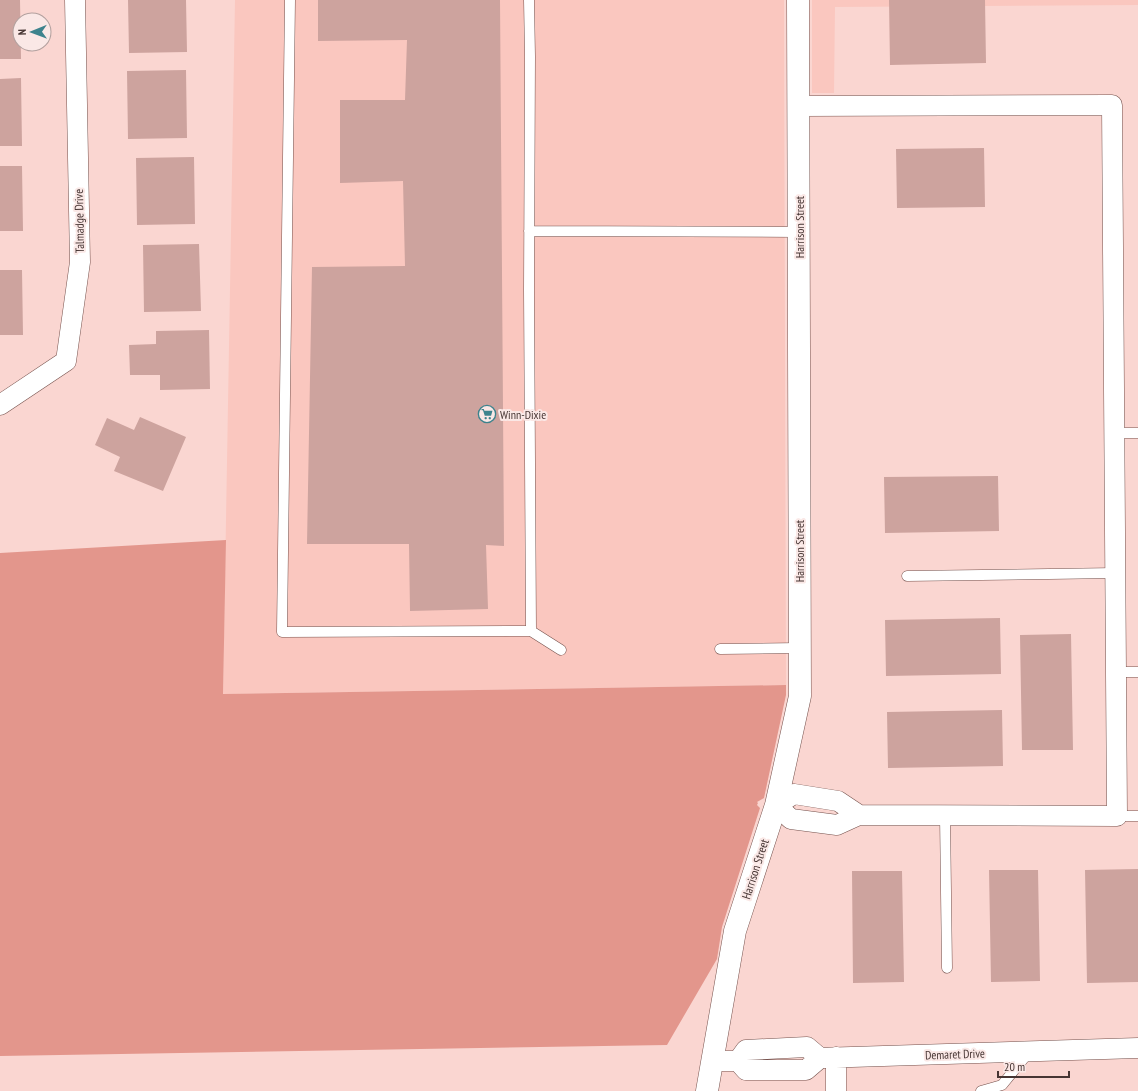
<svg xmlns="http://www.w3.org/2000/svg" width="1138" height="1091" viewBox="0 0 1138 1091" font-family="'PT Sans Narrow',sans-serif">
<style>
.built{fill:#fac7bf}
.green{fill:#e3968c}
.building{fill:#cda39e}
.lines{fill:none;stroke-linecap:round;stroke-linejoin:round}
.service-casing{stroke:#75514c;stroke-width:11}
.minor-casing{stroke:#75514c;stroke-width:21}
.tertiary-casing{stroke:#75514c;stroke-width:23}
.service{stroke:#fff;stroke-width:10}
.minor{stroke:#fff;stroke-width:20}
.tertiary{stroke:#fff;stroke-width:22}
.labels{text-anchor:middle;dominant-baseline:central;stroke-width:4;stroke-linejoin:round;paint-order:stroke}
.street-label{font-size:12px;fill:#463533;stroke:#fae8e6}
.poi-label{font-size:12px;fill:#463533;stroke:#fae8e6;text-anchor:start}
</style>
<rect width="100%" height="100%" fill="#fad6d1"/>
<!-- built -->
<path class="built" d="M235 0H784L786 685 223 694Z
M812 0H1138V5L835 7 834 93H812Z"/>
<!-- green -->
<path class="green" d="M226 540 223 694 786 685V695L764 798 757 802 758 803 757 805 760 808 722 927 717 959 667 1045 0 1056V553Z"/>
<!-- building -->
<path class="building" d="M0 0H20L21 59H0Z
M128 0H186L187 52 129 53Z
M318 0H500L504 546 486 545 488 609 410 611 409 544H307L312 267 405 266 403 181 340 183V100H405L407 40 318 41Z
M889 0H985L986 63 890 65Z
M186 70 187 138 128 139 127 71Z
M21 78 22 146H0V79Z
M984 148 985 207 897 208 896 149Z
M194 157 195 224 137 225 136 158Z
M0 166H22L23 231H0Z
M199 244 201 311 144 312 143 245Z
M0 270H22L23 335H0Z
M209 330 210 389 160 390V375H130L129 345 156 344V331Z
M140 417 186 437 163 491 114 471 120 457 95 445 107 418 134 430Z
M998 476 999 531 885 533 884 477Z
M1000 618 1001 674 886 676 885 620Z
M1071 634 1073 750H1022L1020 635Z
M1002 710 1003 766 888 768 887 712Z
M1138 869V982L1087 983 1085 870Z
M989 870H1038L1040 981 991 982Z
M852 871H902L904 982 853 983Z"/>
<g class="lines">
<defs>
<path id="service" d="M290 0 282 632 531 631
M529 0 530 56 529 290 531 631 561 650
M529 231 799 232
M1114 433H1138
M907 576 1115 573
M720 649 799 648
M1116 672H1138
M945 816 947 968
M1117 816H1138
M981 1091 1002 1085 1029 1052"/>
<path id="minor" d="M799 106 1112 105 1117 816 859 815 837 825 791 819 776 805 794 794 838 801 859 815
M0 405 66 361 80 262 75 0
M713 1061H738L746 1070H806L820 1058 1138 1048
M738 1061 746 1050 807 1047 820 1058
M836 1091V1057"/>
<path id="tertiary" d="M707 1091 735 931 776 805 800 696 798 0"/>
</defs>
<!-- service casing -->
<use href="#service" class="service-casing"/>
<!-- minor casing -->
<use href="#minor" class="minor-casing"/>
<!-- tertiary casing -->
<use href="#tertiary" class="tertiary-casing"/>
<!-- service -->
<use href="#service" class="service"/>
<!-- minor -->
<use href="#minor" class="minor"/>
<!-- tertiary -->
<use href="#tertiary" class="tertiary"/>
</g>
<!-- icons -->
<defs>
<symbol id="supermarket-ring" viewBox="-11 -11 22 22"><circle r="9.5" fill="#fae8e6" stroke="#3d838d" stroke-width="1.5"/><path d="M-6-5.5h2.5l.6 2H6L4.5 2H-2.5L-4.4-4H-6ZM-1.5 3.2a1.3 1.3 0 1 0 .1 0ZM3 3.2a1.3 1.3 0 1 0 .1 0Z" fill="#3d838d"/></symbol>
</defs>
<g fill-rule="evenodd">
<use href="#supermarket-ring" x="477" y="404" width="20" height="20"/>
</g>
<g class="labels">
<!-- street labels -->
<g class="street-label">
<text transform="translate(79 221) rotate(-91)">Talmadge Drive</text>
<text transform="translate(799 227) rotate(-90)">Harrison Street</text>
<text transform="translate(799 551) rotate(-90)">Harrison Street</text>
<text transform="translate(755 869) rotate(-72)">Harrison Street</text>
<text transform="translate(955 1054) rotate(-2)">Demaret Drive</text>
</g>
<!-- poi labels -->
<g class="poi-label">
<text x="500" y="414">Winn-Dixie</text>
</g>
</g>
<!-- north arrow -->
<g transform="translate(32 32) rotate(269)"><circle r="19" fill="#fae8e6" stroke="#b2a09e"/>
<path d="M0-3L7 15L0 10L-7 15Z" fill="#3d838d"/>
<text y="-6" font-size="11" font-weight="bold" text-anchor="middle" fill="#463533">N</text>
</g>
<!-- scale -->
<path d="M998 1071v6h71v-6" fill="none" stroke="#463533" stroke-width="2"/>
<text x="1004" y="1071" font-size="12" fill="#463533" stroke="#fae8e6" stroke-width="3" paint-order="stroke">20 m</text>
</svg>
